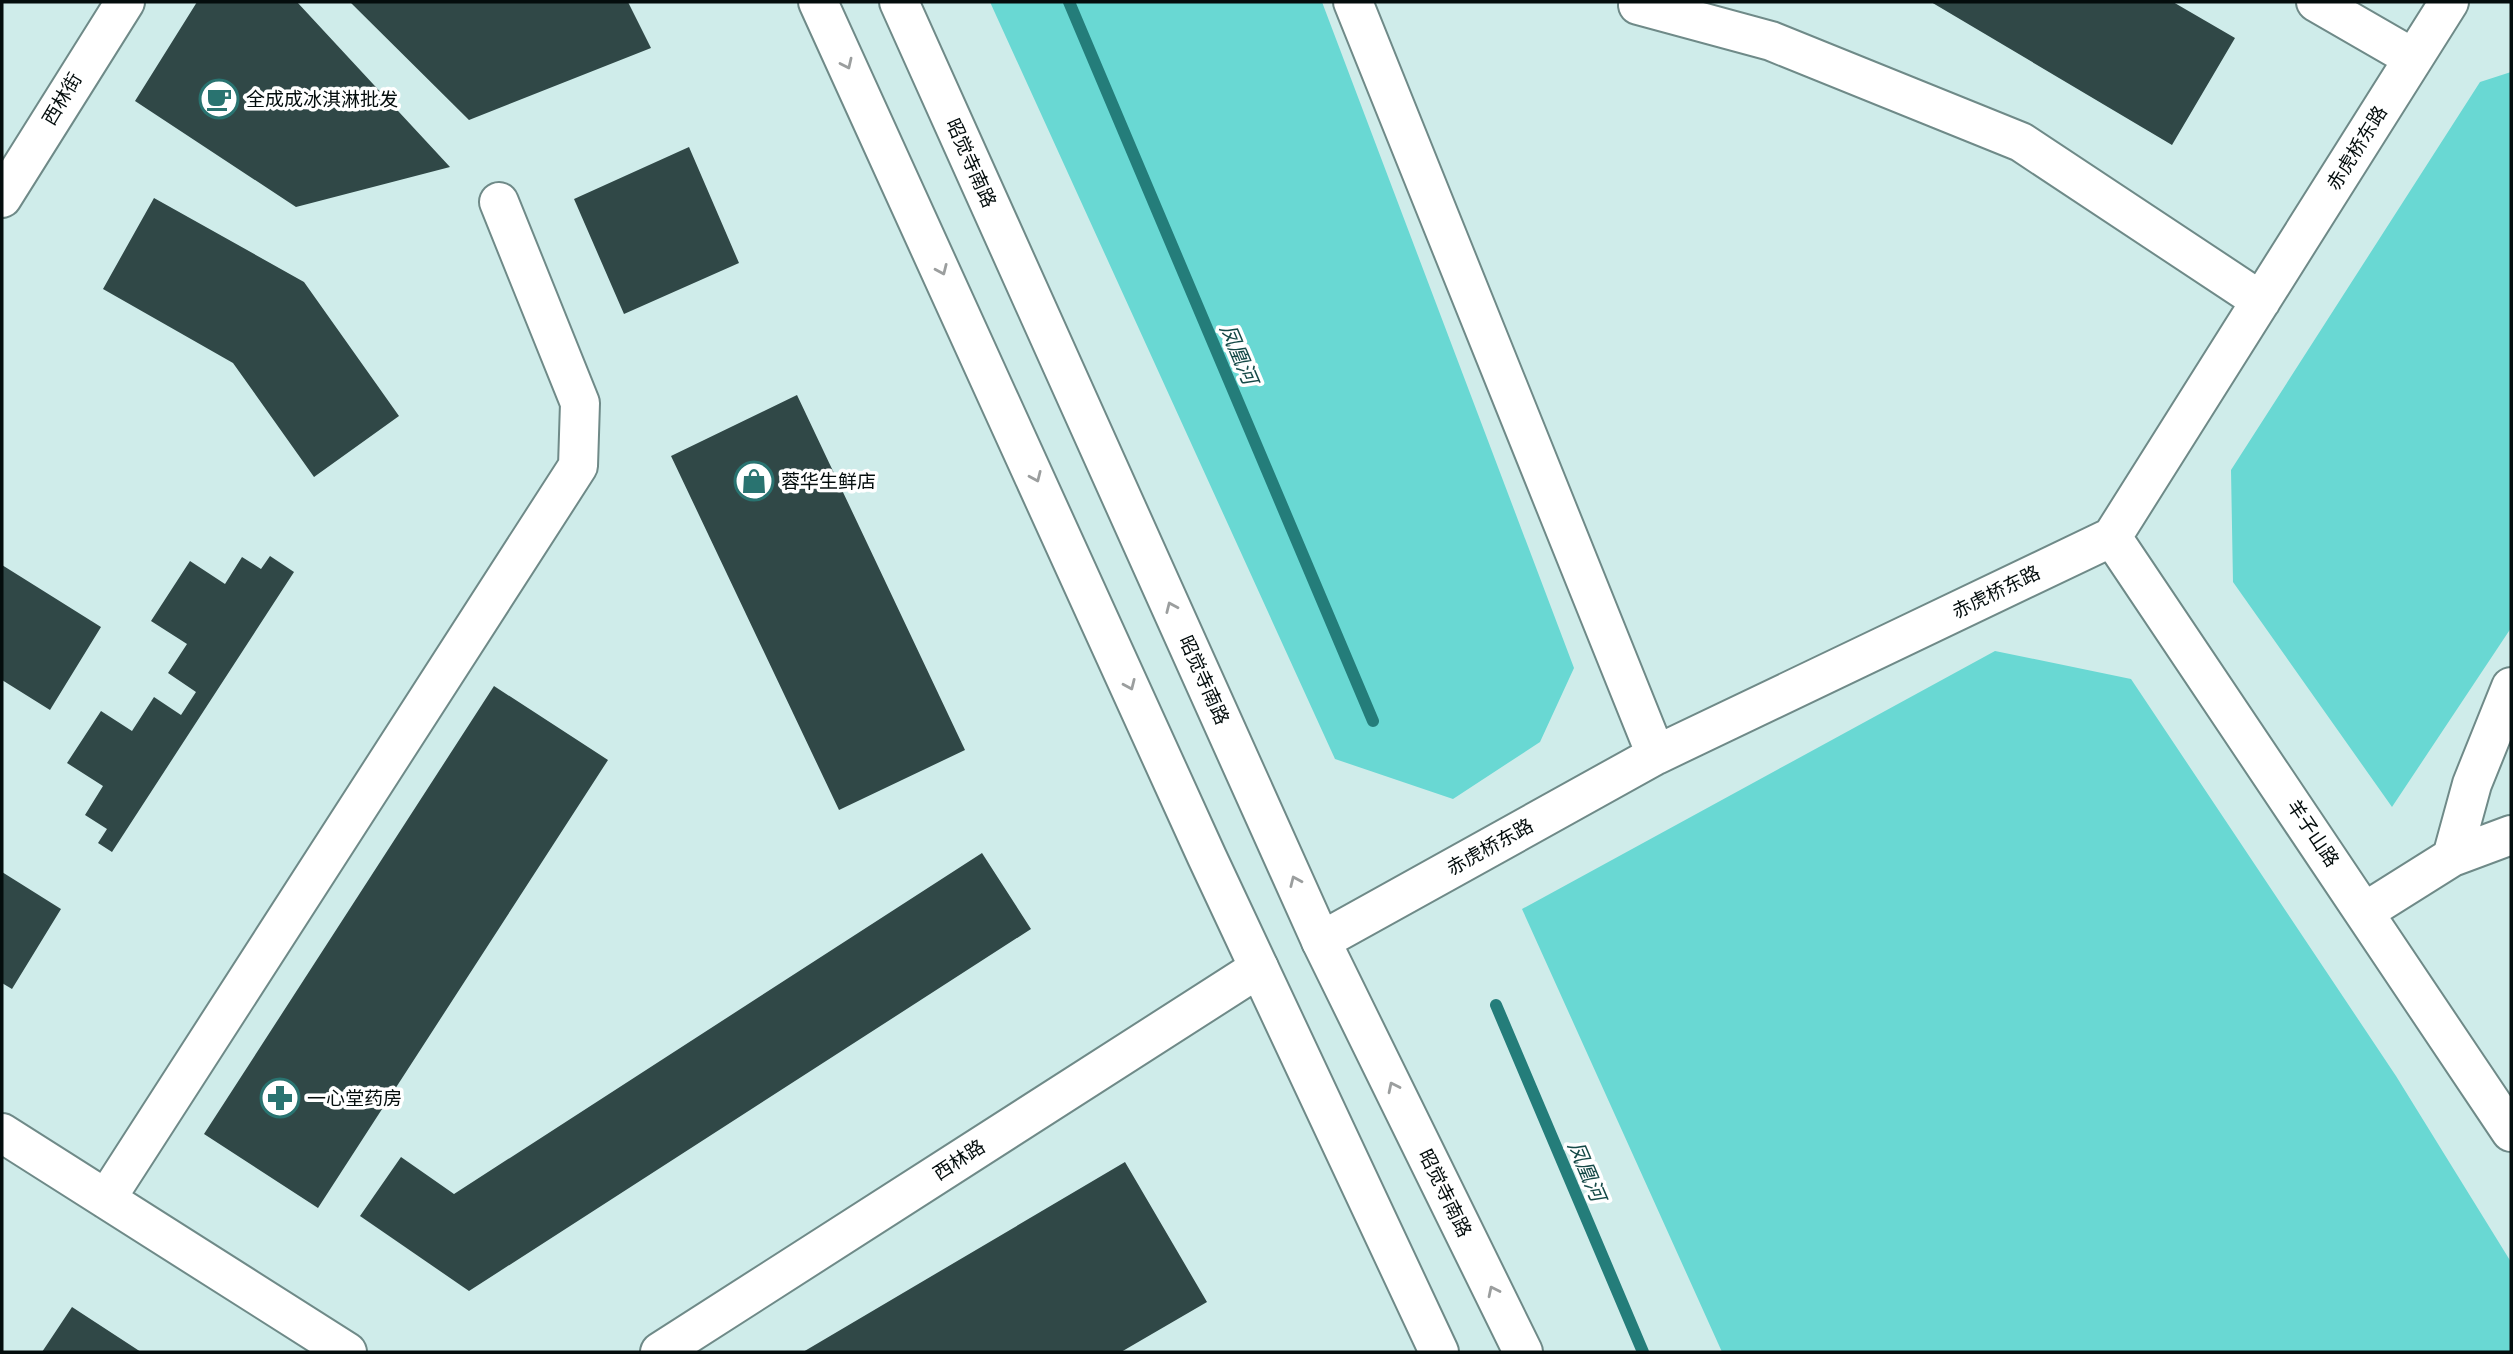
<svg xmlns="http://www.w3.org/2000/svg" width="2513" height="1354" viewBox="0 0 2513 1354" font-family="Inter,'Noto Sans SC',sans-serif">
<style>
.green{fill:#69d8d3}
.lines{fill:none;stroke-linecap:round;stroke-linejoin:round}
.stream{stroke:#247d7a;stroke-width:12}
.building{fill:#304847}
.minor-casing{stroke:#6f8a88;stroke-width:42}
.major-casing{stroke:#6f8a88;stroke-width:42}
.minor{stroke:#fff;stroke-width:38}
.major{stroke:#fff;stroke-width:38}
.oneway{stroke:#9b9e9e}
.labels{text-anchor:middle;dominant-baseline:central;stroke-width:7;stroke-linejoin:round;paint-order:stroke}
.street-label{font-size:19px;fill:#040d0d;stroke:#fff}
.poi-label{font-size:19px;fill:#040d0d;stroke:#fff;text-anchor:start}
.water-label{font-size:21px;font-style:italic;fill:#144846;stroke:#fff}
</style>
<rect width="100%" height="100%" fill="#cfecea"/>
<!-- green -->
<path class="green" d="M990 2H1322L1574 668 1540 742 1453 799 1335 759Z
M2511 72V628L2392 807 2233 582 2231 470 2480 82Z
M1995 651 2131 679 2396 1076 2511 1262V1352H1722L1522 909Z"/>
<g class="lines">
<!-- stream -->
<path class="stream" d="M1069 2 1373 721
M1496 1005 1643 1352"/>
</g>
<!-- building -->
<path class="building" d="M197 2H297L450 167 296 207 135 101Z
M350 2H628L651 48 469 120Z
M1931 2H2173L2235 38 2172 145Z
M689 147 739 263 624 314 574 199Z
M154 198 304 282 399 416 314 477 233 363 103 289Z
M797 395 965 750 839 810 671 456Z
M270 556 294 572 112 852 98 843 107 829 85 815 103 786 67 763 101 711 132 731 154 697 181 715 196 692 168 673 187 644 151 621 190 561 225 584 242 557 261 569Z
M2 565 101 627 50 710 2 680Z
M494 686 608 760 318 1208 204 1134Z
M982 853 1031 929 469 1291 360 1216 401 1157 454 1194Z
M2 872 61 909 12 989 2 983Z
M1125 1162 1207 1302 1121 1352H803Z
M72 1307 141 1352H42Z"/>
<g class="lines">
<defs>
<path id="minor" d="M1353 2 1656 755
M2316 2 2413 58
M1638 5 1771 41 2021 142 2261 301
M2 198 125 2
M2112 537 2511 1132
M2452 857 2511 835
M2366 911 2452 857 2472 784 2511 687
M1321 941 1656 755 2112 537 2449 2
M2 1133 347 1352
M106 1199 578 466 580 403 499 202
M660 1352 1259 968"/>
<path id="major" d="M818 2 1207 857 1439 1352
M899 2 1321 941 1523 1352"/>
</defs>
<!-- minor casing -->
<use href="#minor" class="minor-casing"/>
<!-- major casing -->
<use href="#major" class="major-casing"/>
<!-- minor -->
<use href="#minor" class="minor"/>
<!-- major -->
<use href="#major" class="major"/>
</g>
<!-- one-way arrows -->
<defs><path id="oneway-chevron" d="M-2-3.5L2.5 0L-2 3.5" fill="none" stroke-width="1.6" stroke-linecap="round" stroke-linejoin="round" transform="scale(1.75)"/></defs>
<g class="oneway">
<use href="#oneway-chevron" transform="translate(847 64) rotate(65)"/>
<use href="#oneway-chevron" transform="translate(942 270) rotate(66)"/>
<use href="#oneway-chevron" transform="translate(1036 477) rotate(66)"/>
<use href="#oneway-chevron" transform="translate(1171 607) rotate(-114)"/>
<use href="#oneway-chevron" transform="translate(1130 685) rotate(66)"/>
<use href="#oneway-chevron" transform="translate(1295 881) rotate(-114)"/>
<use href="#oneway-chevron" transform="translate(1393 1087) rotate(-116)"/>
<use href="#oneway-chevron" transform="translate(1493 1291) rotate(-116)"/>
</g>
<!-- icons -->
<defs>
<symbol id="cafe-ring" viewBox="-11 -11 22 22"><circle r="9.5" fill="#fff" stroke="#297370" stroke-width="1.5"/><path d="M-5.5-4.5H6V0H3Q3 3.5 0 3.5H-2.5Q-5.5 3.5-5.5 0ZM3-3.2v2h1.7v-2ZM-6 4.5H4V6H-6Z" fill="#297370"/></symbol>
<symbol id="shop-ring" viewBox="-11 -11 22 22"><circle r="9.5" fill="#fff" stroke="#297370" stroke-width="1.5"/><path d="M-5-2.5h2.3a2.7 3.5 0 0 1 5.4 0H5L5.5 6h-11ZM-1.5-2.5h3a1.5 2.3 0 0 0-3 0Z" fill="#297370"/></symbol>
<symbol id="pharmacy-ring" viewBox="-11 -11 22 22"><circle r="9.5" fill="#fff" stroke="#297370" stroke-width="1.5"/><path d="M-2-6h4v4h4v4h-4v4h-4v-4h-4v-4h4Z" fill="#297370"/></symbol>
</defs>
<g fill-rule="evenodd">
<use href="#cafe-ring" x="197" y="77" width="44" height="44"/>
<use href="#shop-ring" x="732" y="459" width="44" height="44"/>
<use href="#pharmacy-ring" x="258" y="1076" width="44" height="44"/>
</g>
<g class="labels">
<!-- street labels -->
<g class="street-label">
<text transform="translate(62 99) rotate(-59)">西林街</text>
<text transform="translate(2357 148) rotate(-58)">赤虎桥东路</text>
<text transform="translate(971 163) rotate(66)">昭觉寺南路</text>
<text transform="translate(1996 592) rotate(-26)">赤虎桥东路</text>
<text transform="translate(1204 680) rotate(66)">昭觉寺南路</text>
<text transform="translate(2313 833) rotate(56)">羊子山路</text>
<text transform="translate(1490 847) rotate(-29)">赤虎桥东路</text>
<text transform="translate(959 1160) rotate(-33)">西林路</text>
<text transform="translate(1445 1193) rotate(64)">昭觉寺南路</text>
</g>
<!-- poi labels -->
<g class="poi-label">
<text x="246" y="99">全成成冰淇淋批发</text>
<text x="781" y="481">蓉华生鲜店</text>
<text x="307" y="1098">一心堂药房</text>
</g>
<!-- water labels -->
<g class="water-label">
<text transform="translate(1239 354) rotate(67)">凤凰河</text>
<text transform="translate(1587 1171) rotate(67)">凤凰河</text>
</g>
</g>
<!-- border -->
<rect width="2513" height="1354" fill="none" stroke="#040d0d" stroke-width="7"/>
</svg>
